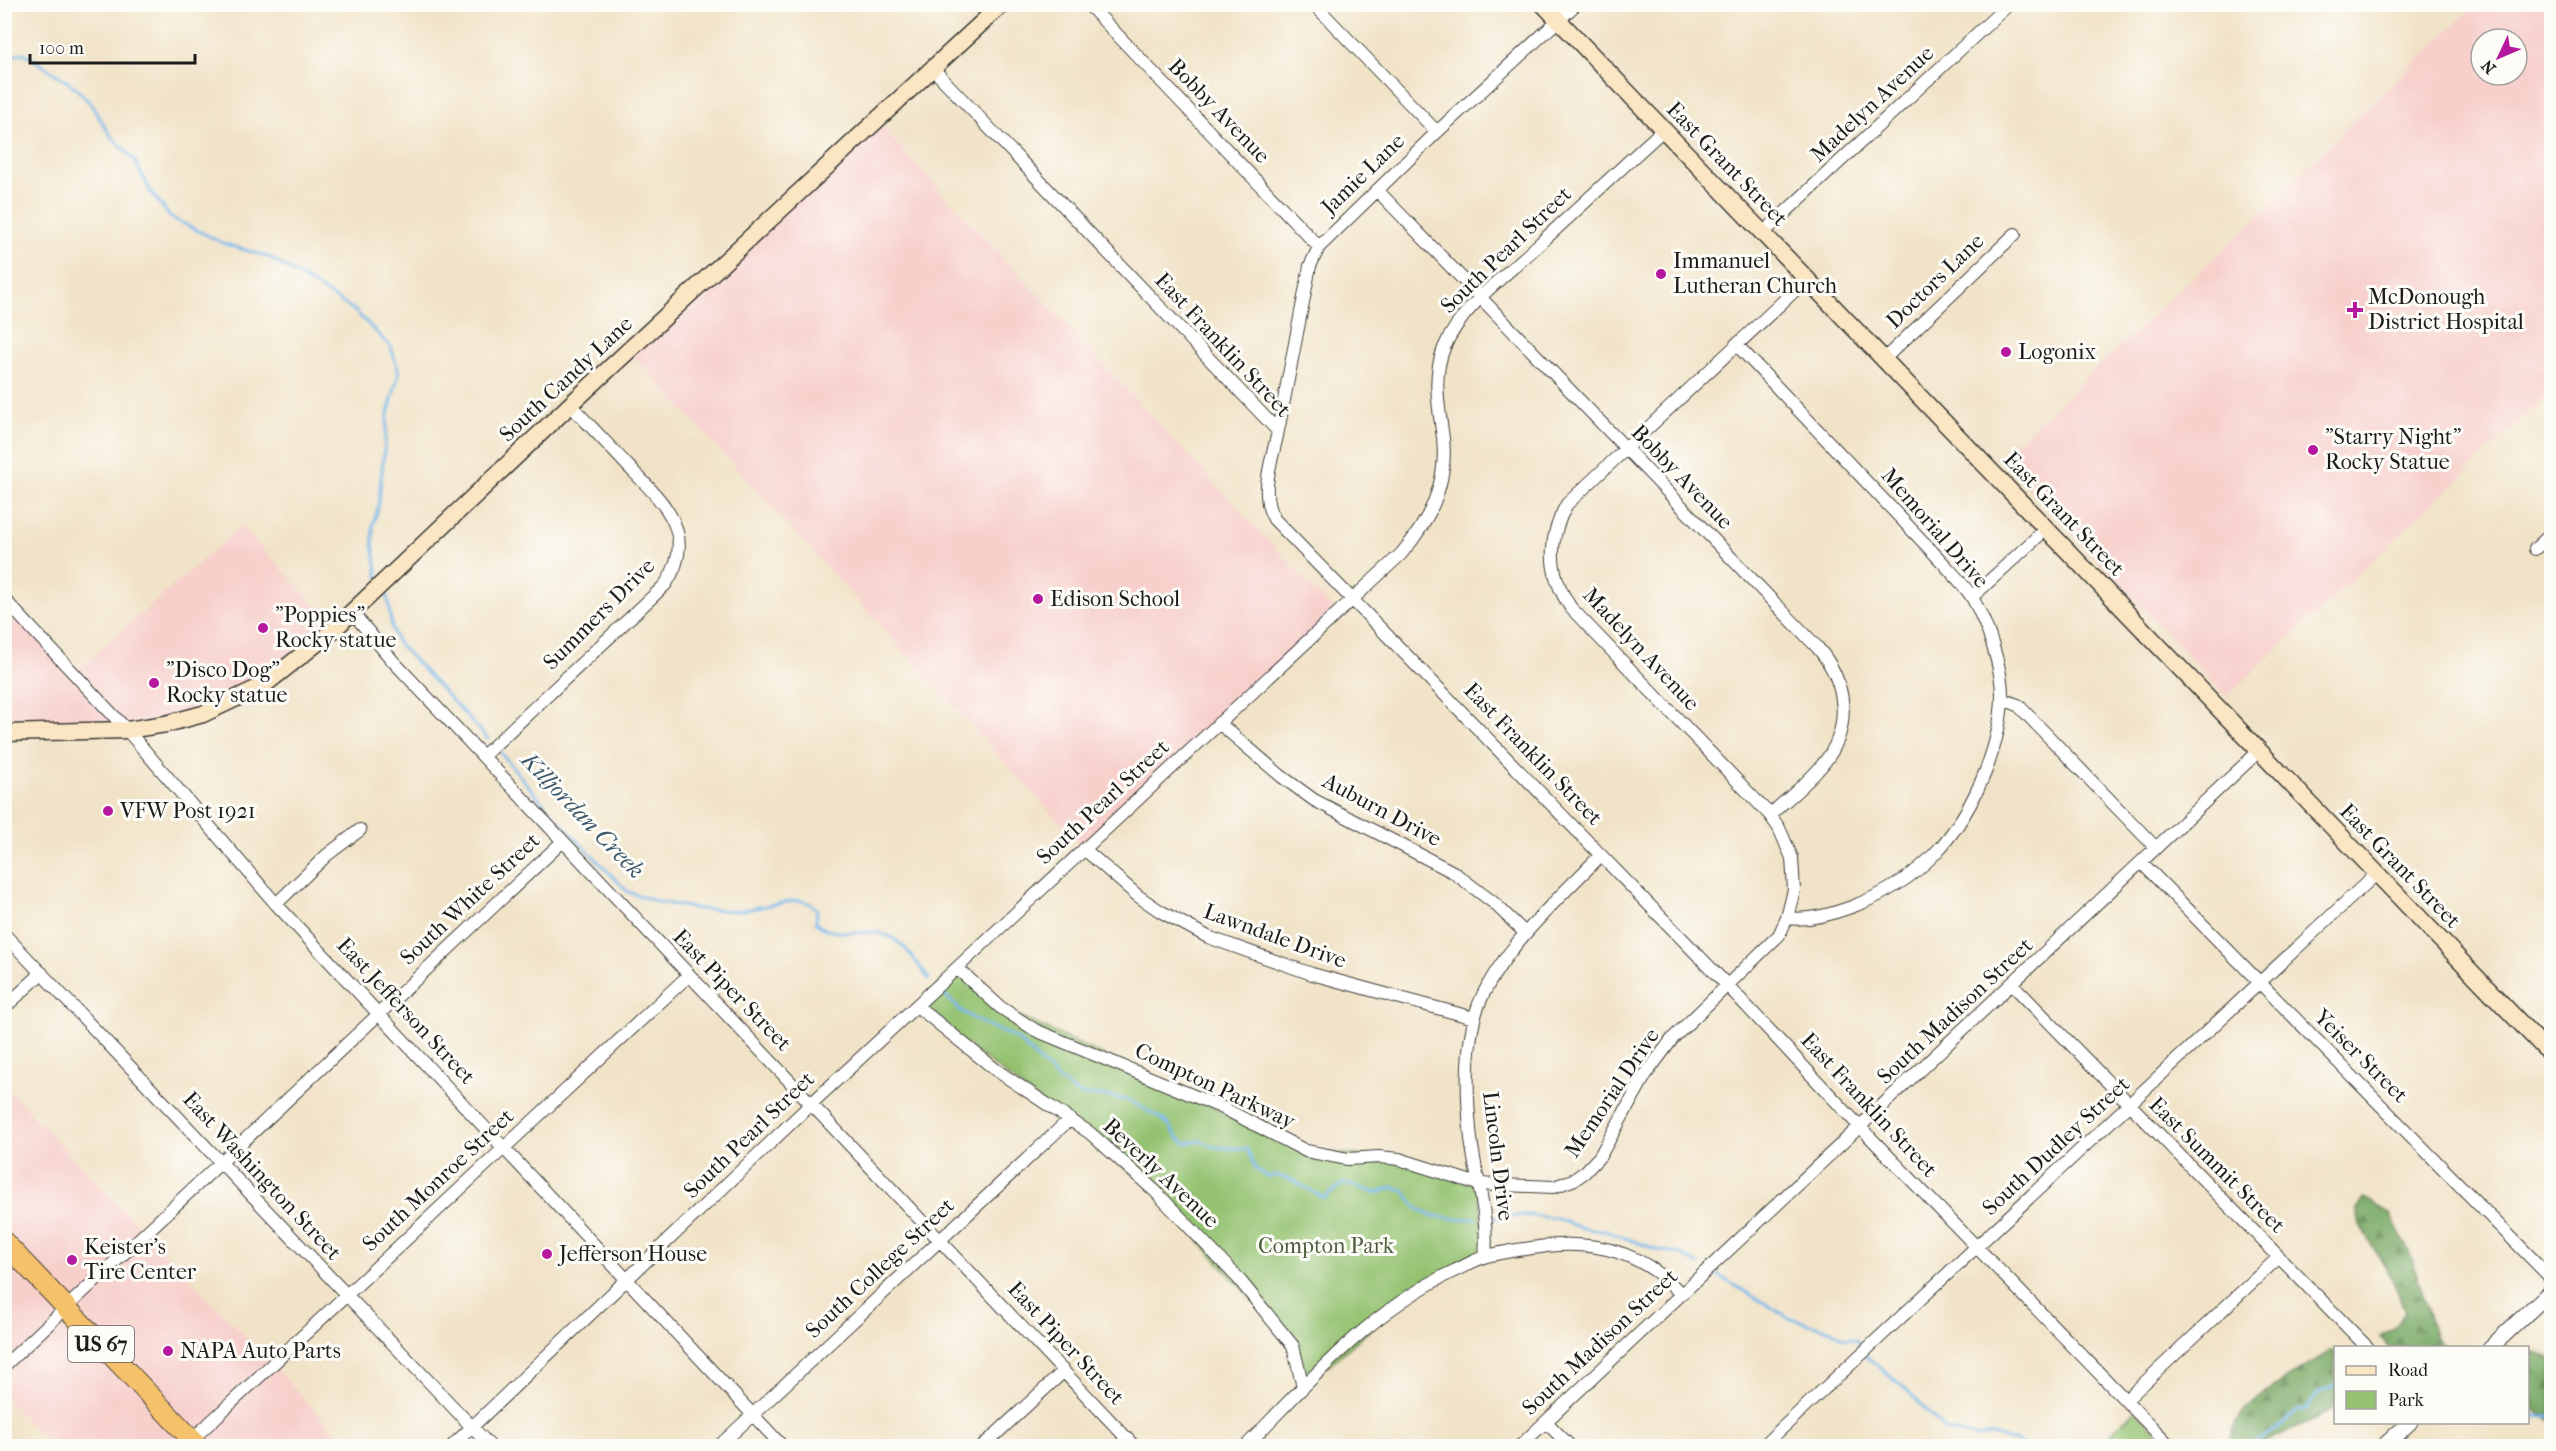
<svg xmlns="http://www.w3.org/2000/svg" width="2556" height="1451" viewBox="0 0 2556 1451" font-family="'IM FELL French Canon',serif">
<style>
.built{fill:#f7d0cc;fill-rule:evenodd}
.forest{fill:url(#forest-firs);stroke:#4a6240;stroke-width:1.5}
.park{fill:#94c271;stroke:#586f46;stroke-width:1.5}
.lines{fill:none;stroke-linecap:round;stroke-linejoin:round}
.stream{stroke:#72b4e7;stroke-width:3}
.minor-casing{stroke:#3c3a36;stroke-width:14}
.tertiary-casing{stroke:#3c3a36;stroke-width:17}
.secondary-casing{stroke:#3c3a36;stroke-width:19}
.trunk-casing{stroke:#3c3a36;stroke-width:22}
.minor{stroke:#fff;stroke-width:12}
.tertiary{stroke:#fff;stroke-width:15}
.secondary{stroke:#fbe6c4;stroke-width:16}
.trunk{stroke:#f5c16b;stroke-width:20}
.poi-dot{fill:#b5179e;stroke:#fdfcf7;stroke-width:2}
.labels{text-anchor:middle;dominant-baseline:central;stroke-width:6;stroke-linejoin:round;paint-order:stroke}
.shield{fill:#fdfcf7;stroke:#605f5e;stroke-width:1.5}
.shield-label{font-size:21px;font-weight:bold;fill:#1c1c1c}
.street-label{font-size:22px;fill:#1c1c1c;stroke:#fdfcf7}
.poi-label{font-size:22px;fill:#1c1c1c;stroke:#fdfcf7;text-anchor:start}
.park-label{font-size:22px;fill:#4c5e3e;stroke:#fdfcf7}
.water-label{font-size:24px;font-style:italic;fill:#3e596d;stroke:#fdfcf7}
</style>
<defs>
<pattern id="forest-firs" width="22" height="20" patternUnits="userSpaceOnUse" patternTransform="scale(1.5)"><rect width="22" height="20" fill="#77a863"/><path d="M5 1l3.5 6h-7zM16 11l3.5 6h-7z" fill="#618851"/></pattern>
</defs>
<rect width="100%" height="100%" fill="#fdfcf7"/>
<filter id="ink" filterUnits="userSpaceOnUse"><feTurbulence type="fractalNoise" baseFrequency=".0167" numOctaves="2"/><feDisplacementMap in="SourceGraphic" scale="12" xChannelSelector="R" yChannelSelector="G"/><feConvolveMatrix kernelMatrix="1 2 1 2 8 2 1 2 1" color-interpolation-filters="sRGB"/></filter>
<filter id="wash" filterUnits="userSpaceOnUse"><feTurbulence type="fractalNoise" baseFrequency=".008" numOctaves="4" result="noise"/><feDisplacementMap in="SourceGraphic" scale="24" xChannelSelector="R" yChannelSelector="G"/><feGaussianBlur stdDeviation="1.35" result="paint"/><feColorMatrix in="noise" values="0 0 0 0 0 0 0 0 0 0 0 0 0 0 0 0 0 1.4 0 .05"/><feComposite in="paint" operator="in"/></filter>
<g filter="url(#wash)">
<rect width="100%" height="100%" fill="#f1e3c7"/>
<!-- built -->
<path class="built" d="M2476 4 2551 5V392L2227 697 2000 458 2246 228 2346 128ZM2481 39H2517V75H2481Z
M876 122 1337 614 1084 849 629 351Z
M241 526 336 627 287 668 185 719 5 733 4 599 74 673Z
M4 1086 272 1364 347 1446H51L5 1398Z"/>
<!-- forest -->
<path class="forest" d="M2364 1198 2390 1213 2411 1256 2436 1338 2444 1347H2390L2381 1337 2396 1326 2405 1311 2390 1275 2360 1225 2357 1210Z
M2528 1350 2551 1359V1421L2528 1406Z
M2330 1351H2335V1409L2257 1446H2230C2230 1413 2261 1394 2287 1379 2301 1370 2315 1360 2330 1351Z"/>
<!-- park -->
<path class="park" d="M957 968 1000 1007 1306 1151 1379 1157 1478 1184 1485 1256 1416 1291 1303 1387 1293 1346 1155 1191 917 1006Z
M2135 1410 2170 1446H2098Z"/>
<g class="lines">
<!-- stream -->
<path class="stream" d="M4 54 10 56 24 53 75 87 90 103 111 136 135 161 149 189 170 217 225 244 269 257 354 310 391 347 399 373 388 414 378 508 373 525V544L378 577
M386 594C393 611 387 625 398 643L488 739
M501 753 551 813 628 892 659 902 699 909 738 911 798 900 811 904 817 910 816 923C834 940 867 928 883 934 905 941 916 963 929 979
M944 994 960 1010 976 1020 1017 1039 1060 1081 1074 1091 1081 1095 1105 1096 1128 1100 1161 1118 1169 1125 1178 1138 1186 1143 1201 1141 1214 1147 1247 1149 1256 1169 1267 1177 1276 1175 1292 1180 1324 1198 1344 1183 1377 1193 1392 1187 1405 1191C1419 1222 1448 1218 1477 1219
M1495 1218 1525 1215 1555 1218 1582 1228 1609 1232 1658 1250 1677 1253 1699 1265
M1716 1274 1791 1319 1832 1330 1842 1338 1856 1340 1860 1344
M1866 1356 1909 1392 1945 1430 1978 1437 1992 1434 2009 1441H2016L2026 1446
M2528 1416 2552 1417
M2250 1446 2282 1425 2297 1410 2306 1409 2319 1393 2336 1385"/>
</g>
</g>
<g filter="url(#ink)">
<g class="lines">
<defs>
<path id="minor" d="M1088 4 1319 247
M1314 4 1437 132
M933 69 1278 431C1273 458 1258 493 1274 519L1727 985 1861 1128 2170 1446
M1377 190 1817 647C1847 681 1853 728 1823 764 1808 783 1787 799 1770 815
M1762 234 2009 4
M1736 344 1944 564C1954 575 1966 587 1973 599 1987 624 2002 666 2002 695 2002 721 1995 746 1986 770 1960 836 1921 880 1854 906 1832 914 1810 921 1787 918
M1884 359 2015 234
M1278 431 1310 266 1319 247 1437 132 1576 4
M2535 549 2552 533
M1972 597 2047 528
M4 599 127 730 276 904 782 1446
M352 612 392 660 1134 1446
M2002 699 2018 705 2156 848
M1219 723 1281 776 1314 800 1453 872 1494 903 1525 933
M483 756 665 585C700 534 662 501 628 466 609 446 590 425 570 405
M1084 849 1138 896 1160 911 1208 937 1312 974 1474 1018
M2141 862 2552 1279
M276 904 327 855 360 830
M4 934 490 1446
M957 968 1000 1007 1035 1030 1223 1108 1306 1151 1348 1159 1379 1157 1399 1159 1478 1184 1554 1187 1575 1179 1585 1172 1600 1156 1646 1074 1673 1038 1779 935 1787 918 1794 890 1792 858 1779 828 1770 815 1571 608C1548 574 1547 539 1567 504L1806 280
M2013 985 2368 1348
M917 1006 996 1070 1090 1133 1155 1191 1238 1278 1293 1346 1303 1387
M4 1008 42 973
M1485 1256C1489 1215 1476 1180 1471 1139 1467 1100 1465 1059 1474 1020 1487 962 1559 898 1601 855
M4 1366 562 842
M2126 1400 2279 1257
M1546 1422 1570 1446
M185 1446 688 976
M452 1446 811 1104 1401 554C1430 521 1448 483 1443 438 1439 408 1432 377 1444 348 1461 307 1504 277 1535 248 1578 209 1620 169 1663 130
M719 1446 1070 1119
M983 1446 1064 1371
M1246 1446C1309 1381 1370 1311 1454 1271 1465 1266 1476 1259 1487 1256 1506 1251 1526 1249 1546 1246 1599 1240 1645 1254 1681 1294
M1520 1446 2259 751
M1763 1446 2376 874"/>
<path id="tertiary" d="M2490 1348 2552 1290
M2384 1446 2410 1422"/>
<path id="secondary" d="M1543 4 2552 1056
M4 733 127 730 166 724 203 714 264 685 331 632 570 405 1002 4"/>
<path id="trunk" d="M4 1242 198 1446"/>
</defs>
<!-- minor casing -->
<use href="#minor" class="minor-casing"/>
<!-- tertiary casing -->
<use href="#tertiary" class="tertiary-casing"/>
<!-- secondary casing -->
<use href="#secondary" class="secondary-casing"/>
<!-- trunk casing -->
<use href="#trunk" class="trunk-casing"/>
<!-- minor -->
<use href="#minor" class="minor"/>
<!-- tertiary -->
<use href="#tertiary" class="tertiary"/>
<!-- secondary -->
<use href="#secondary" class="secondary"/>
<!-- trunk -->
<use href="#trunk" class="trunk"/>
</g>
</g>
<!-- markers -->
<g class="poi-dot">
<circle cx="1661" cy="274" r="6"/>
<path d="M2352 301h6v6h6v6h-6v6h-6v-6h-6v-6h6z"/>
<circle cx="2006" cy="352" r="6"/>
<circle cx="2313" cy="450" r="6"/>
<circle cx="1038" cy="599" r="6"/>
<circle cx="263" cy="628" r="6"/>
<circle cx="154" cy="683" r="6"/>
<circle cx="108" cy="811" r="6"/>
<circle cx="547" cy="1254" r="6"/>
<circle cx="72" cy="1260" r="6"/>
<circle cx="168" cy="1351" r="6"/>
</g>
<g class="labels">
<!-- shield labels -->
<rect class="shield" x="68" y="1326" width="66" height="36" rx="4.5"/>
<g class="shield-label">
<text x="101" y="1344">US 67</text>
</g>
<!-- street labels -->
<g class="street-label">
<text transform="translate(1872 104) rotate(-43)">Madelyn Avenue</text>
<text transform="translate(1219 111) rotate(46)">Bobby Avenue</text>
<text transform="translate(1727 164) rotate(46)">East Grant Street</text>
<text transform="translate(1363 174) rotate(-44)">Jamie Lane</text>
<text transform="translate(1506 250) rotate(-44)">South Pearl Street</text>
<text transform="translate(1935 281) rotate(-44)">Doctors Lane</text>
<text transform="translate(1223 345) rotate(47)">East Franklin Street</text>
<text transform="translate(566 379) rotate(-43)">South Candy Lane</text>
<text transform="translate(1682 477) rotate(46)">Bobby Avenue</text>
<text transform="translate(2064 514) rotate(46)">East Grant Street</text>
<text transform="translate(1935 528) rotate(49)">Memorial Drive</text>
<text transform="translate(599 614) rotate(-45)">Summers Drive</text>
<text transform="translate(1641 649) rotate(47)">Madelyn Avenue</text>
<text transform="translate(1533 754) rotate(46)">East Franklin Street</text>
<text transform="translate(1103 802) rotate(-43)">South Pearl Street</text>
<text transform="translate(1382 810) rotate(28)">Auburn Drive</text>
<text transform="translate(2400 866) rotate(46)">East Grant Street</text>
<text transform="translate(470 899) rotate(-43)">South White Street</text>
<text transform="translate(1275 936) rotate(20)">Lawndale Drive</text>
<text transform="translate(732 990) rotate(46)">East Piper Street</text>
<text transform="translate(406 1011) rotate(47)">East Jefferson Street</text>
<text transform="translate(1955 1011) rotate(-43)">South Madison Street</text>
<text transform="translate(2361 1056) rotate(45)">Yeiser Street</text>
<text transform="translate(1215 1086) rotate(25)">Compton Parkway</text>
<text transform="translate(1612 1093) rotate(-56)">Memorial Drive</text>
<text transform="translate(1869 1105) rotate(47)">East Franklin Street</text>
<text transform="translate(749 1135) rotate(-44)">South Pearl Street</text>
<text transform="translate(2056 1146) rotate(-43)">South Dudley Street</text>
<text transform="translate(1498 1156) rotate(83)">Lincoln Drive</text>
<text transform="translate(2217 1165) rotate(45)">East Summit Street</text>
<text transform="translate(1161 1173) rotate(43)">Beverly Avenue</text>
<text transform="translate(262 1176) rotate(47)">East Washington Street</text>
<text transform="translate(438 1180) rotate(-43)">South Monroe Street</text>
<text transform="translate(880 1268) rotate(-43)">South College Street</text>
<text transform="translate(1600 1342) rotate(-43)">South Madison Street</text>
<text transform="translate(1066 1343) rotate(47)">East Piper Street</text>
</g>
<!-- poi labels -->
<g class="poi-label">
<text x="1673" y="261">Immanuel<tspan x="1673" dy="25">Lutheran Church</tspan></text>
<text x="2368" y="297">McDonough<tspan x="2368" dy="25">District Hospital</tspan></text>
<text x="2018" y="352">Logonix</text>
<text x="2325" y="437">"Starry Night"<tspan x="2325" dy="25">Rocky Statue</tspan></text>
<text x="1050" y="599">Edison School</text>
<text x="275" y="615">"Poppies"<tspan x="275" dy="25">Rocky statue</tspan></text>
<text x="166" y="670">"Disco Dog"<tspan x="166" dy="25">Rocky statue</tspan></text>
<text x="120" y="811">VFW Post 1921</text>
<text x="84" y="1247">Keister's<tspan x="84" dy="25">Tire Center</tspan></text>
<text x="559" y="1254">Jefferson House</text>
<text x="180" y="1351">NAPA Auto Parts</text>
</g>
<!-- park labels -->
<g class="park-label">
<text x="1326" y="1246">Compton Park</text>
</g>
<!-- water labels -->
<g class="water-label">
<text transform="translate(583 815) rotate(46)">Killjordan Creek</text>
</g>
</g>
<!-- margin -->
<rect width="2556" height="1451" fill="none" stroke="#fdfcf7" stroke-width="24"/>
<!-- legend -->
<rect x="2334" y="1346" width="195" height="78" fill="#fdfcf7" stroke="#a3a29f" stroke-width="1.5"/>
<rect x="2346" y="1366" width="30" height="9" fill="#fbe6c4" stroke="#a3a29f" stroke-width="1.5"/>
<text x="2388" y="1376" font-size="18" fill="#1c1c1c">Road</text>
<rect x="2346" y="1391" width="30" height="18" fill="#94c271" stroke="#a3a29f" stroke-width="1.5"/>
<text x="2388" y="1406" font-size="18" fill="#1c1c1c">Park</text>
<!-- north arrow -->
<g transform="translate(2499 57) rotate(226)"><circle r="28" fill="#fdfcf7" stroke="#a3a29f" stroke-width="1.5"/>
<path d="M0-4.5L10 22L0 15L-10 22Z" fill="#b5179e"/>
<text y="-9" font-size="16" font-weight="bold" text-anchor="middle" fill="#1c1c1c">N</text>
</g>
<!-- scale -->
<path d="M30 54v9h165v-9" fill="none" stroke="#1c1c1c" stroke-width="3"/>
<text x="39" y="54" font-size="18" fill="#1c1c1c" stroke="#fdfcf7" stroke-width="4.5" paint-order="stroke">100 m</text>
</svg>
